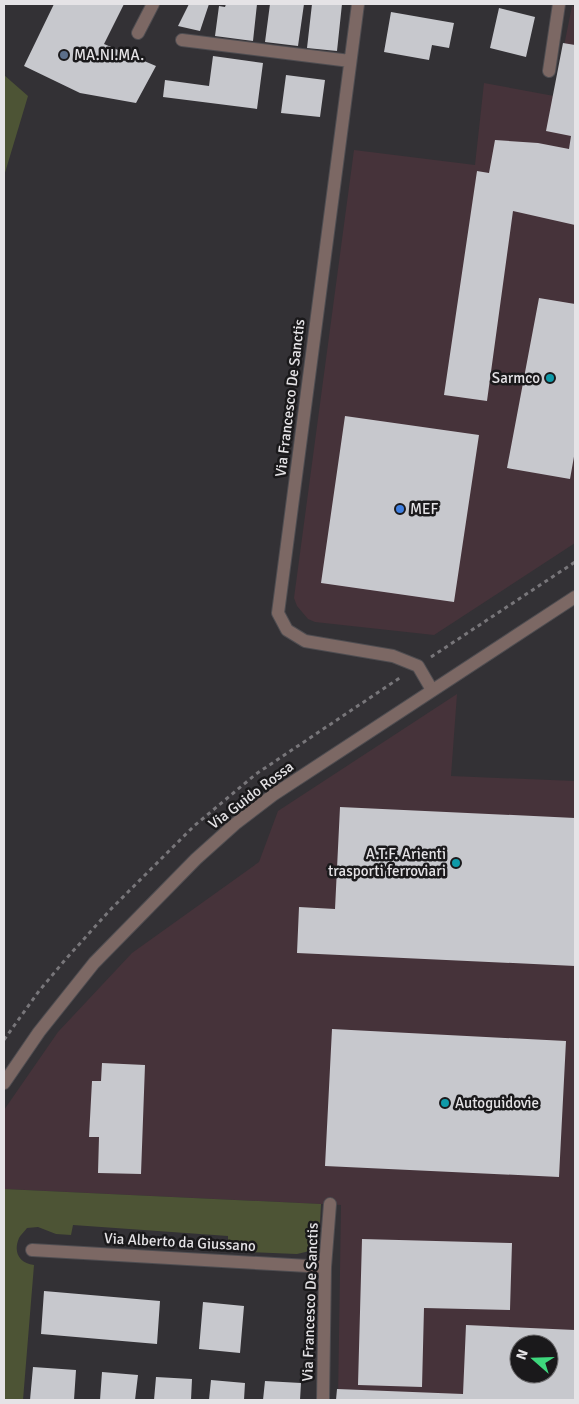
<svg xmlns="http://www.w3.org/2000/svg" width="579" height="1404" viewBox="0 0 579 1404" font-family="Signika,sans-serif">
<style>
.industrial{fill:#46333a;fill-rule:evenodd}
.green{fill:#4d5435}
.building{fill:#c7c8cd;fill-rule:evenodd}
.lines{fill:none;stroke-linecap:round;stroke-linejoin:round}
.service-casing{stroke:#4f4d51;stroke-width:14}
.minor-casing{stroke:#4f4d51;stroke-width:14}
.tertiary-casing{stroke:#4f4d51;stroke-width:14}
.path{stroke:#78767a;stroke-width:3;stroke-dasharray:4 4;stroke-linecap:butt}
.service{stroke:#7c6864;stroke-width:12}
.minor{stroke:#7c6864;stroke-width:12}
.tertiary{stroke:#7c6864;stroke-width:12}
.service-dot{fill:#5c6f8a;stroke:#1a191b;stroke-width:2}
.culture-dot{fill:#0f9aa8;stroke:#1a191b;stroke-width:2}
.shop-dot{fill:#3f7fe0;stroke:#1a191b;stroke-width:2}
.labels{text-anchor:middle;dominant-baseline:central;stroke-width:5;stroke-linejoin:round;paint-order:stroke}
.poi-label{font-size:15px;fill:#e5e3e6;stroke:#1a191b;text-anchor:start}
.street-label{font-size:15px;fill:#e5e3e6;stroke:#1a191b}
</style>
<rect width="100%" height="100%" fill="#333135"/>
<!-- industrial -->
<path class="industrial" d="M572 6 575 7V543L434 635 315 622 308 619 297 606 294 598 354 150 475 165 484 83 554 96Z
M457 694 451 776 575 781V1400H338L341 1205 4 1189V1110L58 1032 132 953 259 862 278 811ZM519 1344H549V1374H519Z"/>
<!-- green -->
<path class="green" d="M4 75 28 96 4 176Z
M4 1189 321 1204 319 1241 314 1250 297 1254 228 1251V1236L73 1225 71 1235 56 1234 38 1227 27 1228C25 1231 21 1234 19 1238 13 1252 19 1263 34 1265L23 1400H4Z"/>
<!-- building -->
<path class="building" d="M54 4H124L104 44 156 66 136 103 80 93 24 66Z
M189 4H209L200 31 178 26Z
M226 4H257L253 41 215 36 219 6 225 7Z
M270 4H304L298 46 265 42Z
M312 4H342L337 51 307 48Z
M499 8 535 17 526 57 490 48Z
M391 12 454 23 449 48 432 45 429 60 384 52Z
M563 43 575 45V225L513 211 487 401 444 395 477 171 489 173 495 140 538 143 569 149 571 136 546 131Z
M213 56 263 63 257 109 163 97 165 80 209 86Z
M286 75 325 80 320 117 281 113Z
M539 298 575 304V451L570 479 507 468Z
M345 416 479 435 454 602 321 583Z
M340 807 575 818V966L297 953 299 907 335 909Z
M332 1029 566 1041 559 1177 325 1166Z
M102 1063 145 1065 141 1174 98 1173 99 1137H89L92 1081H101Z
M362 1239 512 1243 510 1310 424 1308 422 1387 358 1385Z
M44 1291 160 1301 157 1344 41 1334Z
M203 1302 244 1306 240 1353 199 1349Z
M466 1325 575 1330V1400H336L337 1389 463 1394ZM519 1344H549V1374H519Z
M33 1367 76 1370 74 1400H30Z
M102 1372 138 1375 135 1400H100Z
M156 1377 192 1379 191 1400H154Z
M211 1380 245 1383 244 1400H209Z
M265 1381 301 1383 300 1400H263Z"/>
<g class="lines">
<defs>
<path id="service" d="M138 33 153 4"/>
<path id="minor" d="M358 4 278 613 287 630 305 641 393 656 418 666 432 690
M182 40 350 61
M549 71 559 4
M32 1250 325 1267
M323 1400 325 1267 330 1204"/>
<path id="tertiary" d="M4 1083 39 1032 94 963 196 859 235 824 273 795 575 597"/>
</defs>
<!-- service casing -->
<use href="#service" class="service-casing"/>
<!-- minor casing -->
<use href="#minor" class="minor-casing"/>
<!-- tertiary casing -->
<use href="#tertiary" class="tertiary-casing"/>
<!-- path -->
<path class="path" d="M431 657 575 562
M4 1040 39 991 65 960 110 910 194 826 256 774 401 677"/>
<!-- service -->
<use href="#service" class="service"/>
<!-- minor -->
<use href="#minor" class="minor"/>
<!-- tertiary -->
<use href="#tertiary" class="tertiary"/>
</g>
<!-- markers -->
<circle class="service-dot" cx="64" cy="55" r="5"/>
<g class="culture-dot">
<circle cx="550" cy="378" r="5"/>
<circle cx="456" cy="863" r="5"/>
<circle cx="445" cy="1103" r="5"/>
</g>
<circle class="shop-dot" cx="400" cy="509" r="5"/>
<g class="labels">
<!-- poi labels -->
<g class="poi-label">
<text x="74" y="55">MA.NI.MA.</text>
<text x="540" y="378" text-anchor="end">Sarmco</text>
<text x="410" y="509">MEF</text>
<text x="446" y="854" text-anchor="end">A.T.F. Arienti<tspan x="446" dy="17">trasporti ferroviari</tspan></text>
<text x="455" y="1103">Autoguidovie</text>
</g>
<!-- street labels -->
<g class="street-label">
<text transform="translate(290 398) rotate(-83)">Via Francesco De Sanctis</text>
<text transform="translate(251 795) rotate(-37)">Via Guido Rossa</text>
<text transform="translate(180 1242) rotate(3)">Via Alberto da Giussano</text>
<text transform="translate(310 1302) rotate(-88)">Via Francesco De Sanctis</text>
</g>
</g>
<!-- border -->
<rect width="579" height="1404" fill="none" stroke="#e5e3e6" stroke-width="10"/>
<!-- north arrow -->
<g transform="translate(534 1359) rotate(290)"><circle r="24" fill="#1a191b" stroke="#6b6a6c"/>
<path d="M0-4L9 19L0 12L-9 19Z" fill="#3ed77d"/>
<text y="-8" font-size="14" font-weight="bold" text-anchor="middle" fill="#e5e3e6">N</text>
</g>
</svg>
